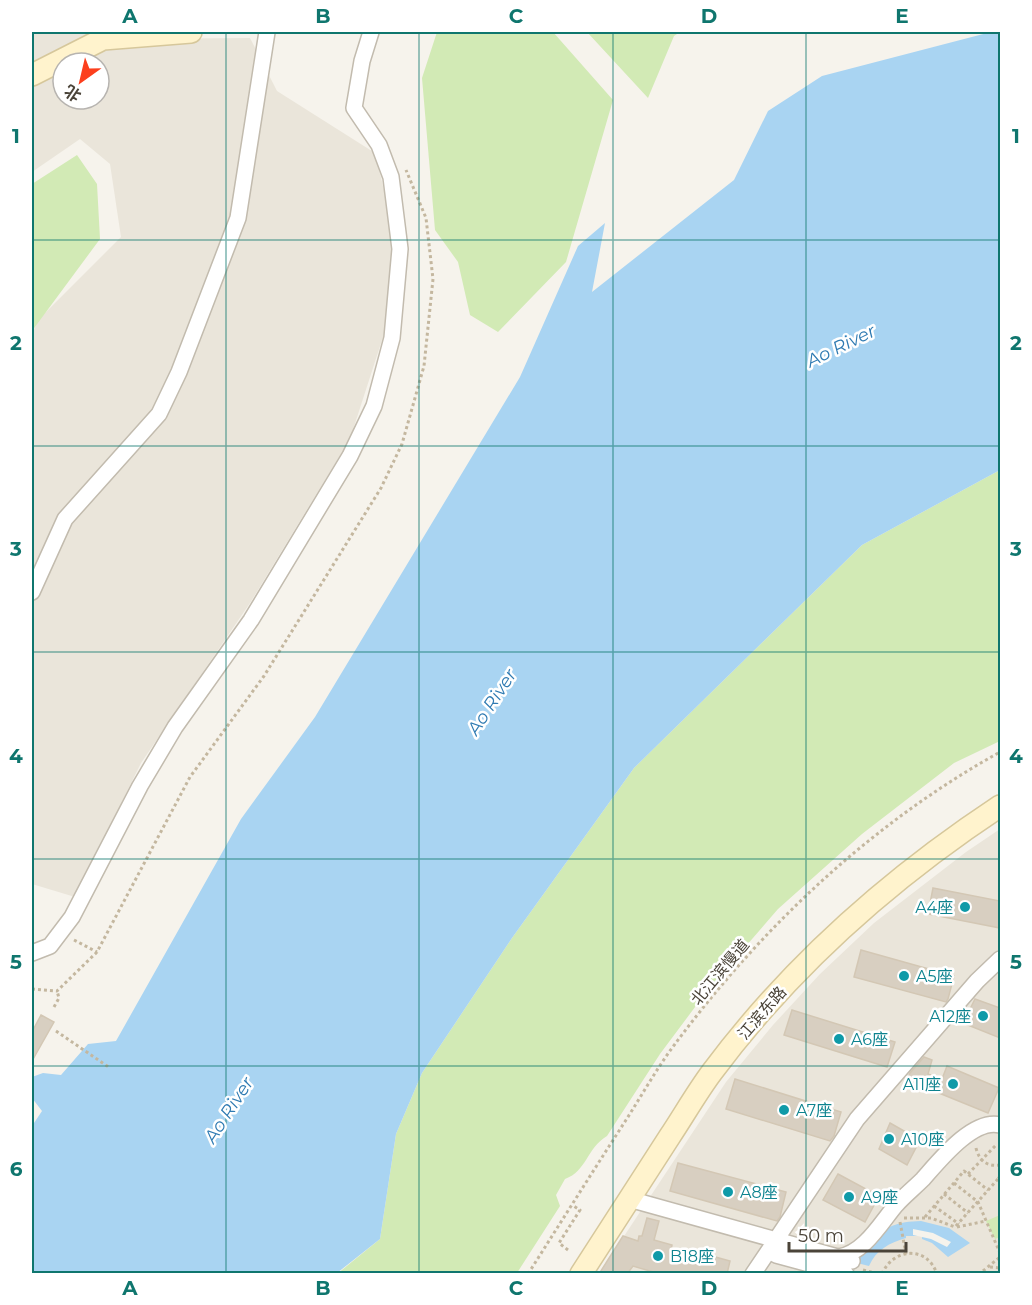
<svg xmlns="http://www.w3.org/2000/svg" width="1032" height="1305" viewBox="0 0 1032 1305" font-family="Montserrat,'Noto Sans SC',sans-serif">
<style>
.residential{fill:#eae5da;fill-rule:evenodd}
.green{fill:#d2eab5}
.water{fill:#a9d4f2}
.pier{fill:#f6f3ec}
.building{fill:#d8cfc1;stroke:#d3c7b4;stroke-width:1.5}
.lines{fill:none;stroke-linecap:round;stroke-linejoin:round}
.street-casing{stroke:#c2bbae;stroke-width:18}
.secondary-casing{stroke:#d6c79b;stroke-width:24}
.path{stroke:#c4b79f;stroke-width:3;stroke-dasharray:3 3;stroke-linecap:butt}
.street{stroke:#fff;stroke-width:15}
.secondary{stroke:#fff3cd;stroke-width:21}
.grid{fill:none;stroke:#0f766e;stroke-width:1.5;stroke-opacity:0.55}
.culture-dot{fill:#0f9aa8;stroke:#fff;stroke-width:2}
.labels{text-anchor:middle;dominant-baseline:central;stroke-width:5;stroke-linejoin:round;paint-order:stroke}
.culture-label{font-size:16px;fill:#0d838f;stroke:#fff;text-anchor:start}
.street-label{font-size:16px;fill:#4b4439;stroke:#fff}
.water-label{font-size:18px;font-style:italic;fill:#2e7ab2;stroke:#fff}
.neatline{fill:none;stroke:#0f766e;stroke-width:2}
.grid-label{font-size:20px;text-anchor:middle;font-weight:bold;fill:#0f766e}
</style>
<rect width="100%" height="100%" fill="#f6f3ec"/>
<!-- residential -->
<path class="residential" d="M32 32H119L112 39 250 38 277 91 375 153 390 215 393 306 350 439 250 603 141 763 75 897 32 884V336L37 321 121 237 110 164 80 139 32 172ZM63 63H99V99H63Z
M1000 829V1273L599 1274 726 1082 773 1025 820 974 874 923 966 852Z"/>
<!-- green -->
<path class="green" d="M437 32H553L613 100 566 262 498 332 470 315 458 262 435 230 422 78Z
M587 32H680L674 36 648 98Z
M77 155 97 184 100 239 32 331V184Z
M1000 470V741L954 763 862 834 778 909 707 991 660 1054 607 1136C586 1149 587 1171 565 1179L556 1195 560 1206 517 1273 337 1274 380 1239 396 1134 422 1073 512 938 634 768 862 545Z
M1000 1215V1237L995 1239 986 1221Z"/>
<!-- water -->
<path class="water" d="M991 32H1000V470L862 545 634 768 512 938 422 1073 396 1134 380 1239 337 1273H32V1126L42 1111 32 1098V1077L43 1073 61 1075 88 1044 116 1041 241 819 315 717 520 377 578 246 605 223 592 292 734 180 768 111 822 76Z
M921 1221 949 1228 970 1243 948 1257 932 1243 922 1239V1236H906V1238C889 1243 876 1250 869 1266L857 1263C859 1255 865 1250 870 1244 886 1225 897 1222 921 1221Z"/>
<!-- pier -->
<path class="pier" d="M913 1229 933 1233 951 1242 947 1247 931 1239 913 1235Z"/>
<!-- building -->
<path class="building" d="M933 888 1000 901V928L928 914Z
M861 950 954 976 948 999 946 1002 854 977Z
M975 999 1000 1008V1038L963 1023Z
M792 1010 895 1042 887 1067 784 1035Z
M41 1015 54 1022 32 1061V1032Z
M924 1057 932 1060 928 1074 942 1079 947 1066 999 1088 988 1113 907 1080 910 1073Z
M735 1079 841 1112 834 1136 830 1141 726 1109Z
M890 1123 920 1140 907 1165 879 1149Z
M678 1163 786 1192 780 1217 777 1221 670 1191Z
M838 1174 879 1196 865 1222 823 1200Z
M647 1218 659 1221 654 1240 672 1245 671 1250 699 1258 701 1253 730 1261 727 1274H660L633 1266 627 1274H599L623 1236 638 1241 639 1236H642Z"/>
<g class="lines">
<defs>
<path id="street" d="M32 592 65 519 159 414 179 372 238 218 267 32
M32 953 50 946 72 917 140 786 175 727 251 620 350 456 374 406 392 338 400 249 391 177 379 145 354 108 362 61 371 32
M629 1199 852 1261
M776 1255 846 1274
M839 1257C864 1253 880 1224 896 1205 904 1196 914 1188 923 1179 939 1161 973 1118 1000 1125
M753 1274 857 1119 977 981 1000 959"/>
<path id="secondary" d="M32 75 103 39 191 32
M581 1274C611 1228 640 1182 670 1136 684 1115 697 1092 712 1072 791 966 891 878 1000 806"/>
</defs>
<!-- street casing -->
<use href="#street" class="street-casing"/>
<!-- secondary casing -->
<use href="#secondary" class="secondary-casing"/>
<!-- path -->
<path class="path" d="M74 940 97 952
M32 989 57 991 97 952 190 777 264 676 381 488 402 444 424 366 433 279 426 218 406 170
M54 1007 59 998 57 991
M56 1031 110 1068
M976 1148C979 1161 988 1167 1000 1165
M968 1174 997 1144
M1000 1176 998 1179 1000 1181
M954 1183 978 1202 1000 1253
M944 1194 968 1213
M934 1206 959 1224
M925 1217 964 1171 988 1190
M904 1218H931L955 1227 998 1179
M900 1222 906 1254
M957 1227 986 1221
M568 1250 559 1243 580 1210 572 1205
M990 1267 1000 1268
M863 1270 879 1274
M983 1271 1000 1257
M528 1274C561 1222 593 1171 626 1120 642 1095 657 1068 675 1044 763 926 872 823 1000 752
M882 1274C893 1248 927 1245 937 1274"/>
<!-- street -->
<use href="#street" class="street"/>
<!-- secondary -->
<use href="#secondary" class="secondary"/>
</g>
<!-- grid -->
<path class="grid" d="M226 32V1274M419 32V1274M613 32V1274M806 32V1274M32 240H1000M32 446H1000M32 652H1000M32 859H1000M32 1066H1000"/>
<!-- markers -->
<g class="culture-dot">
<circle cx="965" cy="907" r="6"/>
<circle cx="904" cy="976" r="6"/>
<circle cx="983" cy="1016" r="6"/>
<circle cx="839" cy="1039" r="6"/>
<circle cx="953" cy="1084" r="6"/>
<circle cx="784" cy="1110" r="6"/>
<circle cx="889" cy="1139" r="6"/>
<circle cx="728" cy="1192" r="6"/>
<circle cx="849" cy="1197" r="6"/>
<circle cx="658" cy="1256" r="6"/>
</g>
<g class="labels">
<!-- culture labels -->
<g class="culture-label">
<text x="953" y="907" text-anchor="end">A4座</text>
<text x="916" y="976">A5座</text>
<text x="971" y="1016" text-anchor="end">A12座</text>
<text x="851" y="1039">A6座</text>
<text x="941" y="1084" text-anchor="end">A11座</text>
<text x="796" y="1110">A7座</text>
<text x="901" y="1139">A10座</text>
<text x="740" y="1192">A8座</text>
<text x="861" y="1197">A9座</text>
<text x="670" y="1256">B18座</text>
</g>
<!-- street labels -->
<g class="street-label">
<text transform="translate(720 972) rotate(-50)">北江滨慢道</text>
<text transform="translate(762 1013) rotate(-49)">江滨东路</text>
</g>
<!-- water labels -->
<g class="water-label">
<text transform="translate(841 346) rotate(-26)">Ao River</text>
<text transform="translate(492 702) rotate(-57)">Ao River</text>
<text transform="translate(229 1110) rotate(-57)">Ao River</text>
</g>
</g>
<!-- border -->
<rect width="1032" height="1305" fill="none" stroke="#ffffff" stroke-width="66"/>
<!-- north arrow -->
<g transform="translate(81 81) rotate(214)"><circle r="28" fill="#ffffff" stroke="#b7b4b0" stroke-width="1.5"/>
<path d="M0-4.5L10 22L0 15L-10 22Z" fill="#fc3f1d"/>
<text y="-9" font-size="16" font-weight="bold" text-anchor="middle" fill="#4b4439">北</text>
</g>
<!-- scale -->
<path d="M789 1242v9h117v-9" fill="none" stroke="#4b4439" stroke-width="3"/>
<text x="798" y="1242" font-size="18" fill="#4b4439" stroke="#ffffff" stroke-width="4.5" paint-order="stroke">50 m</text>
<rect x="33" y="33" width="966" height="1239" class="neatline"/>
<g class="grid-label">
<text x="130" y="23">A</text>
<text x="323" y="23">B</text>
<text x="516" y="23">C</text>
<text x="709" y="23">D</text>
<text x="902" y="23">E</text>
<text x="16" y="143">1</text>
<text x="1016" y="143">1</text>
<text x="16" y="350">2</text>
<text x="1016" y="350">2</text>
<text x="16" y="556">3</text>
<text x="1016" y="556">3</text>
<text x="16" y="763">4</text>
<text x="1016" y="763">4</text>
<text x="16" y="969">5</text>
<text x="1016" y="969">5</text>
<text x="16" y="1176">6</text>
<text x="1016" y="1176">6</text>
<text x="130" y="1295">A</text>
<text x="323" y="1295">B</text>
<text x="516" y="1295">C</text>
<text x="709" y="1295">D</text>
<text x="902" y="1295">E</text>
</g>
</svg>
